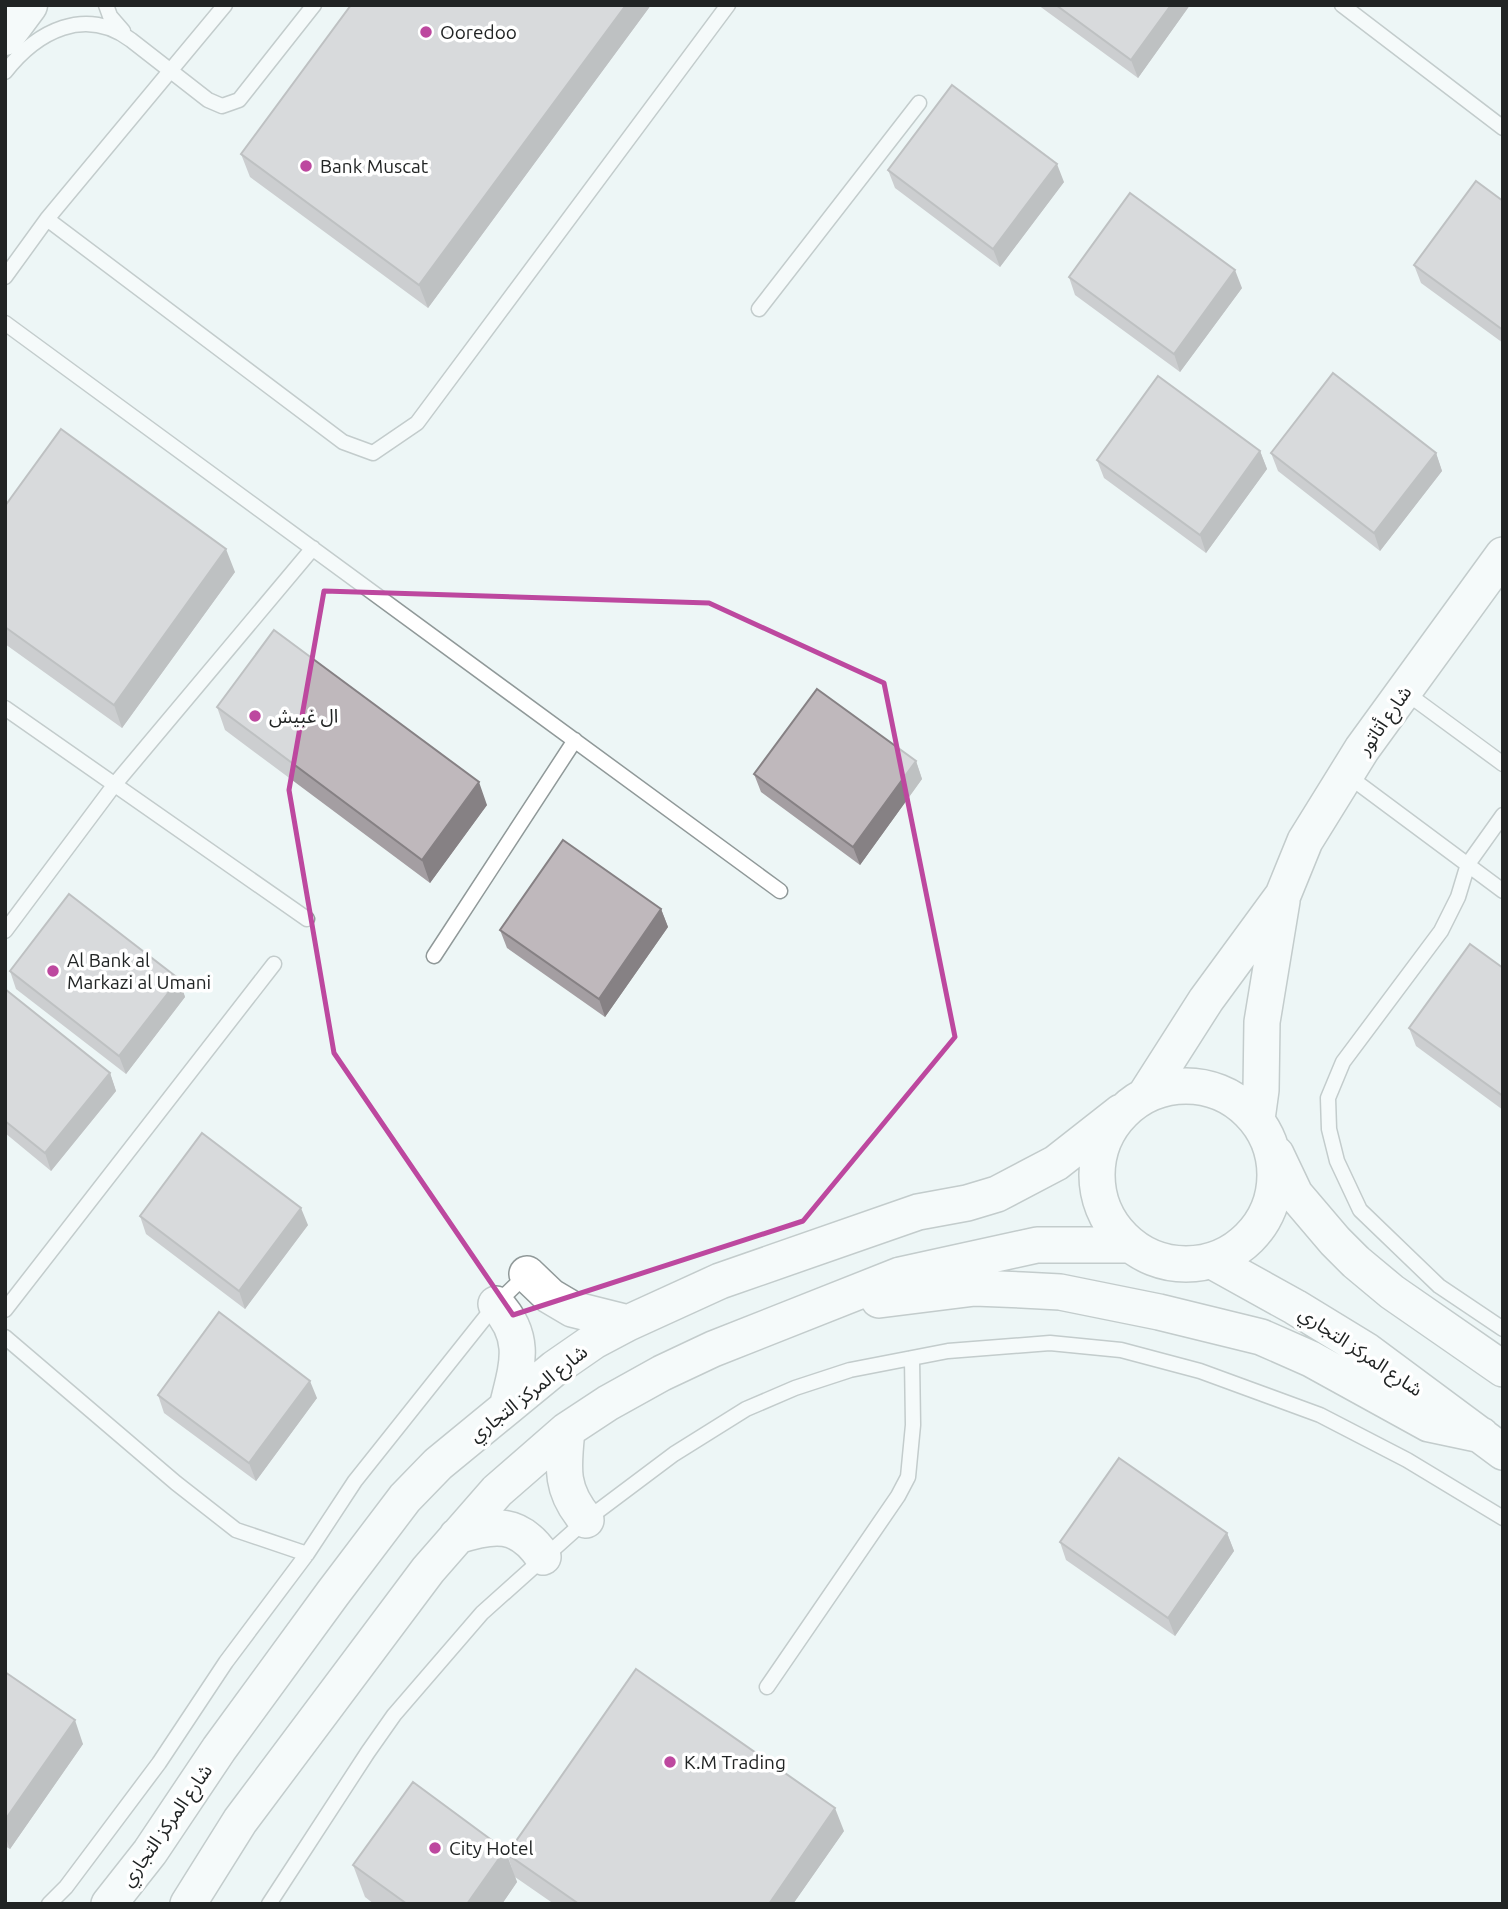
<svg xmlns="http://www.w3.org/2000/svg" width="1508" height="1909" viewBox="0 0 1508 1909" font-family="Ubuntu,'Noto Sans Arabic',sans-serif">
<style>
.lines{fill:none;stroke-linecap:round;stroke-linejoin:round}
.service-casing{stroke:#909999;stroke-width:17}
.tertiary-casing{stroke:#909999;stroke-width:38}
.secondary-casing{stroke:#909999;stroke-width:41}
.service{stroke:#fff;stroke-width:14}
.tertiary{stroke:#fff;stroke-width:35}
.secondary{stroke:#fff;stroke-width:38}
.wall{fill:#a49ea2}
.shaded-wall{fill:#868184}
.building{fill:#bfb8bc;stroke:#868184;stroke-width:2}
.marked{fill:none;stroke:#bd489f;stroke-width:5;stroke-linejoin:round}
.poi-dot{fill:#bd489f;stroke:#fff;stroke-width:2.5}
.labels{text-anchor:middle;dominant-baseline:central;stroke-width:7;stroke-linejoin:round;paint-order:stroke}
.poi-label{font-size:19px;fill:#212424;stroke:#fff;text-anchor:start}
.street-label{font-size:19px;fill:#212424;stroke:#fff}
</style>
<rect width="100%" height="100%" fill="#edf6f6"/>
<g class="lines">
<defs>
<path id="service" d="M106 5 110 16 123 31
M1342 5 1503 128
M5 72C37 31 85 6 131 40L208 100 222 106 239 100 314 5
M47 219 343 442 373 453 417 423 728 5
M5 277 47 219 225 5
M759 309 919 103
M5 323 780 891
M1405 692 1503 764
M5 708 307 919
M1347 775 1503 891
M1503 815 1468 864 1458 897 1441 931 1343 1062 1328 1098 1329 1129 1337 1161 1360 1210 1439 1286 1503 1329
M5 931 115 784 313 548
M434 956 575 740
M5 1310 274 964
M5 1337 176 1483 236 1530 307 1554
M767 1687 898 1496 908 1477 913 1425 912 1358
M49 1904 66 1887 159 1763 226 1662 307 1554 355 1481 496 1304 526 1275
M269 1904 368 1752 394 1715 482 1613 586 1520 674 1454 746 1409 795 1388 850 1370 948 1351 1050 1343 1121 1350 1200 1371 1320 1415 1407 1460 1503 1518"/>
<path id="tertiary" d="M1097 1175a89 89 0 1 1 178 0a89 89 0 1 1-178 0Z
M1146 1094 1206 1000 1283 895 1305 841 1362 749 1503 555
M1257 1119 1261 1090 1262 1022 1282 901
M1276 1154 1295 1194 1335 1241 1356 1262 1392 1292 1503 1369
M1212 1261 1295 1307 1367 1351 1503 1452
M527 1274 550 1296 572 1309 628 1323
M879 1300 975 1288 1022 1290 1060 1292 1159 1312 1261 1337 1311 1359 1429 1424 1481 1435
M496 1304C528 1338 517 1366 507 1407
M567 1430C563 1468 560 1490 586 1520
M457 1536C494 1524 519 1521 543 1557
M109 1904 150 1852 219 1749 333 1593 405 1498 438 1464 555 1368 594 1341 628 1323 720 1281 918 1212 967 1203 997 1194 1056 1163 1121 1112
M188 1904 240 1821 428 1570 497 1491 567 1430 608 1403 662 1373 713 1349 900 1275 1037 1245H1130"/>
<path id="secondary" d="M5 36 28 5"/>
</defs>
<!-- service casing -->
<use href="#service" class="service-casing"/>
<!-- tertiary casing -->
<use href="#tertiary" class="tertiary-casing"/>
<!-- secondary casing -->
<use href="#secondary" class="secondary-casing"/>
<!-- service -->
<use href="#service" class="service"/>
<!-- tertiary -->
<use href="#tertiary" class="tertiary"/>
<!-- secondary -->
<use href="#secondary" class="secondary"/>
</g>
<!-- wall -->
<path class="wall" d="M351 5H651L428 308 250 177 241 154Z
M1038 5H1190L1138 78Z
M888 170 1064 182 1000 267 895 188Z
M1503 201V343L1421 283 1414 265Z
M1069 277 1242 288 1180 372 1075 295Z
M1260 451 1267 469 1206 553 1104 478 1097 460Z
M1271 453H1436L1442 471 1380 551 1278 471Z
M5 506 235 572 122 728 5 644Z
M217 707 487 805 430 883 225 730Z
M916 761 922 779 860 865 761 792 754 774Z
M661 909 668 927 605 1017 507 948 500 930Z
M1503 968V1110L1416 1046 1409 1028Z
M10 971 179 979 185 997 126 1074 16 989Z
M5 989 110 1073 116 1091 51 1171 5 1133Z
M140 1216 308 1225 245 1309 146 1234Z
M158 1395 317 1398 256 1481 164 1413Z
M1227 1533 1234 1551 1175 1636 1066 1560 1060 1542Z
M5 1672 83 1744 10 1849 5 1846Z
M844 1831 793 1904H554L515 1877 507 1854Z
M505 1850 517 1882 502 1904H374L365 1897 353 1865Z"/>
<!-- shaded-wall -->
<path class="shaded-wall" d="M626 5H651L428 308 419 285Z
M1171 5H1190L1138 78 1131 60Z
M1057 164 1064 182 1000 267 993 249Z
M1235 270 1242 288 1180 372 1174 354Z
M1260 451 1267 469 1206 553 1200 535Z
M1436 453 1442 471 1380 551 1374 533Z
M226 549 235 572 122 728 114 705Z
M916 761 922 779 860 865 853 847Z
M479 782 487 805 430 883 422 860Z
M661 909 668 927 605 1017 599 999Z
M179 979 185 997 126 1074 119 1056Z
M110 1073 116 1091 51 1171 45 1153Z
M301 1208 308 1225 245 1309 239 1291Z
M310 1381 317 1398 256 1481 249 1463Z
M1227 1533 1234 1551 1175 1636 1168 1618Z
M75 1720 83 1744 10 1849 5 1836V1820Z
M835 1808 844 1831 793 1904H769Z
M505 1850 517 1882 502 1904H467Z"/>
<!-- building -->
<path class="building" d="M351 5H626L419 285 241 154Z
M1056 5H1171L1131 60Z
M952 85 1057 164 993 249 888 170Z
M1476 181 1503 201V330L1414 265Z
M1130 193 1235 270 1174 354 1069 277Z
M1333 373 1436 453 1374 533 1271 453Z
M1158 376 1260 451 1200 535 1097 460Z
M61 429 226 549 114 705 5 627V506Z
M274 630 479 782 422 860 217 707Z
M817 689 916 761 853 847 754 774Z
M563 840 661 909 599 999 500 930Z
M69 894 179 979 119 1056 10 971Z
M1470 944 1503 968V1096L1409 1028Z
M5 989 110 1073 45 1153 5 1121Z
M202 1133 301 1208 239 1291 140 1216Z
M219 1312 310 1381 249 1463 158 1395Z
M1119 1458 1227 1533 1168 1618 1060 1542Z
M636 1669 835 1808 769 1904H579L507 1854Z
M5 1672 75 1720 5 1820Z
M413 1782 505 1850 467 1904H407L353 1865Z"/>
<!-- marked area -->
<path d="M0 0H1508V1909H0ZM324 591 709 603 884 683 955 1037 803 1221 513 1315 334 1053 289 790Z" fill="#edf6f6" fill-opacity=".55" fill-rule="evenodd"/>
<path class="marked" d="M324 591 709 603 884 683 955 1037 803 1221 513 1315 334 1053 289 790Z"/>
<!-- markers -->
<g class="poi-dot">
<circle cx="426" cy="32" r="7"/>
<circle cx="306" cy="166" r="7"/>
<circle cx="255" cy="716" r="7"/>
<circle cx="53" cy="971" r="7"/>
<circle cx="670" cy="1762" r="7"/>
<circle cx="435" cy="1848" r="7"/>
</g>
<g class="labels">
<!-- poi labels -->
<g class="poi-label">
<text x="440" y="32">Ooredoo</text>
<text x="320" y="166">Bank Muscat</text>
<text x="269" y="716">ال غبيش</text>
<text x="67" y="960">Al Bank al<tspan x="67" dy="22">Markazi al Umani</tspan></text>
<text x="684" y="1762">K.M Trading</text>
<text x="449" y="1848">City Hotel</text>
</g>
<!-- street labels -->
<g class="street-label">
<text transform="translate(1384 720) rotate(-55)">شارع أتاتور</text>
<text transform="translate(1361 1351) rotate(34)">شارع المركز التجاري</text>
<text transform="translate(528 1393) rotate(-38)">شارع المركز التجاري</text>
<text transform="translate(166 1825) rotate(-55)">شارع المركز التجاري</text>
</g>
</g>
<!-- border -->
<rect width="1508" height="1909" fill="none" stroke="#212424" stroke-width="14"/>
</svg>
